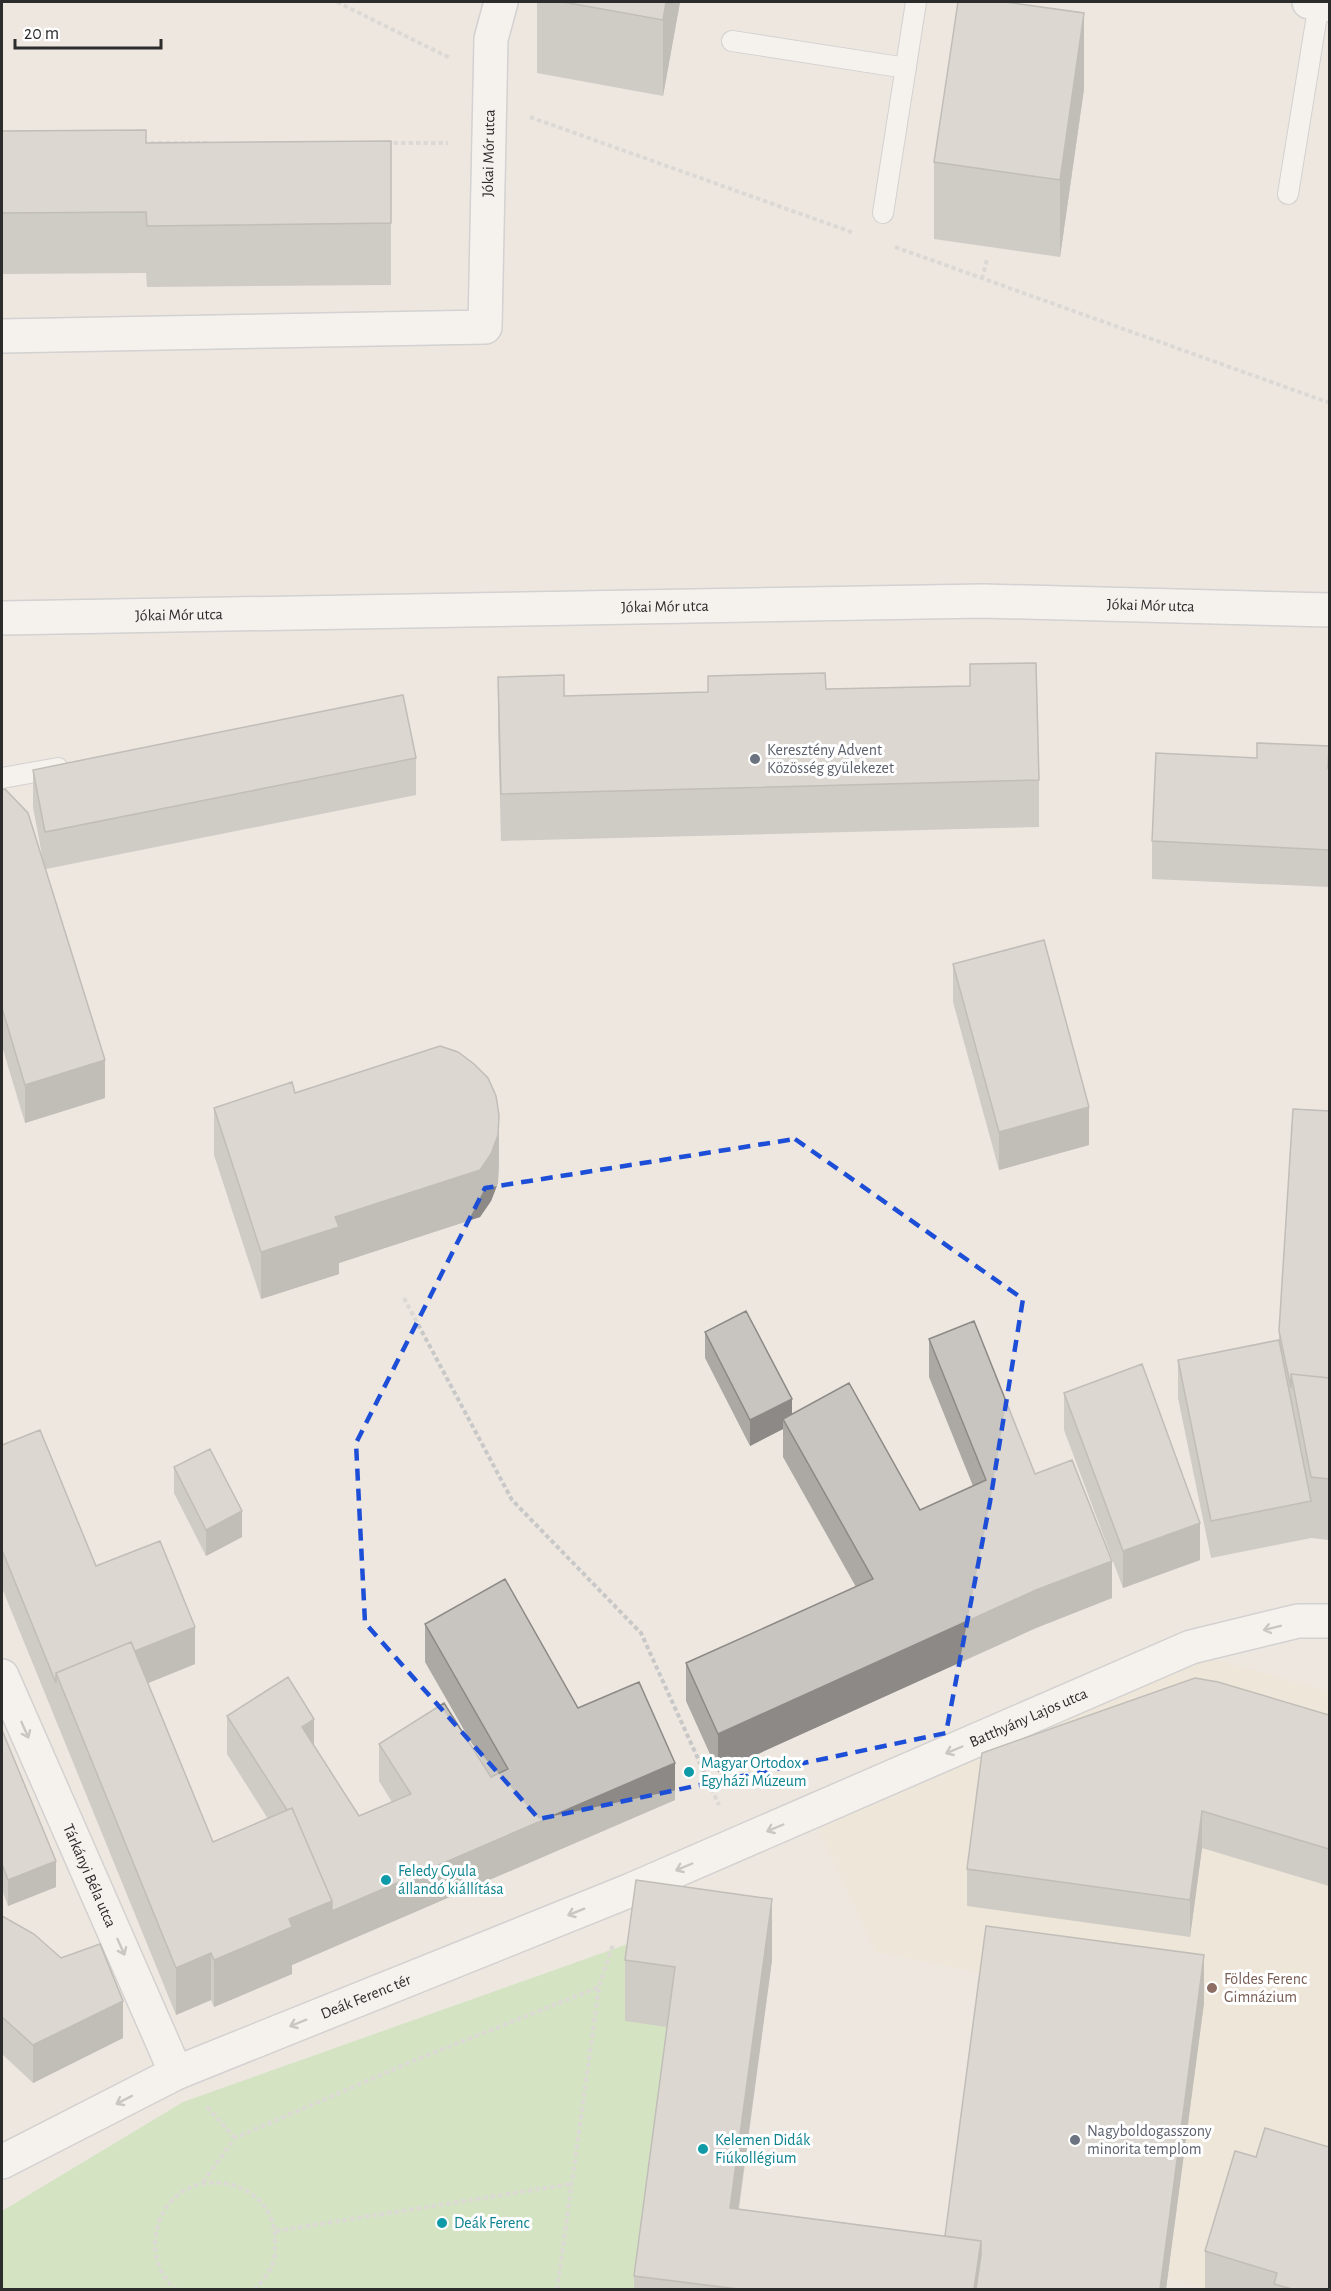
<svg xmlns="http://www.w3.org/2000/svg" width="1331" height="2291" viewBox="0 0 1331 2291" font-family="'Alegreya Sans',sans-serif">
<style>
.education{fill:#ede4d1}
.green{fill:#b6dfa1}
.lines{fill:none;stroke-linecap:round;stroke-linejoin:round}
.service-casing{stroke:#b3b6be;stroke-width:22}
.minor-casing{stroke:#b3b6be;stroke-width:36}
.tertiary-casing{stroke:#b3b6be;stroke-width:36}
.path{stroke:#c8c8c8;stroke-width:4;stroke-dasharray:4.5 3;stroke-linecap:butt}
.service{stroke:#fff;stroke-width:20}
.minor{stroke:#fff;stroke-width:33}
.tertiary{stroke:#fff;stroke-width:33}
.wall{fill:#aca9a4}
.shaded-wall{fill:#8c8986}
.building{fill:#c8c4bf;stroke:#8c8986;stroke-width:1.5}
.oneway{stroke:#a0a0a0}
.marked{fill:none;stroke:#1d4ed8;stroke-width:4.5;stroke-dasharray:12 8;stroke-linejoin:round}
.worship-dot{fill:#6b7280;stroke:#fff;stroke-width:2}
.culture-dot{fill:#0f9aa8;stroke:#fff;stroke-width:2}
.education-dot{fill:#8d6e63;stroke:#fff;stroke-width:2}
.labels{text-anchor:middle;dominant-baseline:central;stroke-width:6;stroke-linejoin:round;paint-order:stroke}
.street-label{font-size:16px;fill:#2c2c2c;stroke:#fff}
.worship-label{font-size:16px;fill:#5b616d;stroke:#fff;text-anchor:start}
.culture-label{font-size:16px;fill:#0d838f;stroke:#fff;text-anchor:start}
.education-label{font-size:16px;fill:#785e54;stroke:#fff;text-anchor:start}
</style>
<rect width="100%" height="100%" fill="#ede7e0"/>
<!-- education -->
<path class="education" d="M1210 1658 1329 1691V2289H1207L1168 2278 1204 2003 986 1974 876 1952 816 1825Z"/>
<!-- green -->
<path class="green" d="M636 1941 675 2028 640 2289H2V2211L183 2102Z"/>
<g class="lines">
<defs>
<path id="service" d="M732 41 906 68
M1288 194 1319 3
M883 213 916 2
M2 778 58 768"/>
<g id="minor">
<path d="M1309 2 1330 5"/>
<path id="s1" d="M2 336 485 327 491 39 501 2"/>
<path id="s2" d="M2 1676 176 2073"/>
<path id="s3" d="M2 2162 176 2073 631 1890 1191 1647 1298 1621H1330"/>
</g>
<g id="tertiary">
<path id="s4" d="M2 618 983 601 1330 610"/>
</g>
</defs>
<!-- service casing -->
<use href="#service" class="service-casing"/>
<!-- minor casing -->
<use href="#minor" class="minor-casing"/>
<!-- tertiary casing -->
<use href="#tertiary" class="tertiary-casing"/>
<!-- path -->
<path class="path" d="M337 2 450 58
M530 117 854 233
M143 143H208
M386 143H448
M895 247 1330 403
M982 279 987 259
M404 1298 512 1500 641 1633 719 1805
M207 2107 235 2138
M203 2182 235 2138 413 2061 599 1987
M276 2231 571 2184
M177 2290C163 2280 154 2260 155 2242 161 2156 280 2169 275 2245 275 2250 275 2258 273 2263 270 2272 261 2282 255 2290
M557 2290 599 1987 613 1944"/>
<!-- service -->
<use href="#service" class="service"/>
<!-- minor -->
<use href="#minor" class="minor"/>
<!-- tertiary -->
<use href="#tertiary" class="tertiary"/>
</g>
<!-- wall -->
<path class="wall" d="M537 2H680L663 96 537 73Z
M1084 89 1060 257 934 239V162Z
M2 131 146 143 391 141V285L147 287 146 273 2 274Z
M708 676 826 689 1039 780V827L501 841 498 724V677L564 696 708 692Z
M416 758V795L46 869 105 1098 25 1123 2 1046V790L44 866 33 807V770Z
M1329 768V887L1152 879V841Z
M953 964 1089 1145 999 1170 953 1002Z
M295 1093 499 1162 498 1183 491 1201 480 1217 339 1263V1274L261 1299 214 1155V1108Z
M1329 1111V1540L1311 1538 1211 1558 1178 1398V1360L1279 1340V1331Z
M705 1332 792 1415 920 1510 973 1486 929 1377V1339L1035 1474 1112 1598 1036 1628 718 1772 686 1701V1663L856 1587 783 1457V1429L750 1446 705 1358Z
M1064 1393 1200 1560 1123 1588 1064 1430Z
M2 1445 96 1566 195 1664 148 1683 213 1842 268 1819 227 1754V1716L314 1745 359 1816 392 1802 379 1781V1744L491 1777 425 1662V1624L578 1708 675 1800 292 1965V1974L214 2007 211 2000 176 2015 2 1588Z
M174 1467 242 1537 206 1556 174 1493Z
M1329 1715V1886L1202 1848 1190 1937 967 1906V1869Z
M2 1730 56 1887 8 1906 2 1890Z
M2 1916 123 2038 33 2083 2 2054Z
M625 1960H772L739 2209 945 2236 1204 2003 1166 2289H634V2276L667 2027 625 2021Z
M1256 2157 1329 2289H1205V2251Z"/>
<!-- shaded-wall -->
<path class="shaded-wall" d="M666 2H680L663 96V20Z
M1084 13V89L1060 257V180Z
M105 1060V1098L25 1123V1085Z
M1089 1107V1145L999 1170V1132Z
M499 1115V1162L498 1183 491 1201 480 1217 339 1263V1274L261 1299V1252L335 1217Z
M792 1399V1425L783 1419V1429L750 1446V1420Z
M242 1511V1537L206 1556V1530Z
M1200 1523V1560L1123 1588V1551Z
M1112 1561V1598L1036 1628 718 1772V1734L1036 1590Z
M195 1627V1664L72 1714 59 1682Z
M314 1719V1757L302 1727Z
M675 1763V1800L292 1965V1974L214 2007V1960L289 1919Z
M1202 1811V1848L1190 1937V1900Z
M56 1861V1887L8 1906V1880Z
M772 1899V1960L730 2269V2208Z
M211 1953V2000L176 2015V1968Z
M1204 1955V2003L1166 2289H1160Z
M123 2001V2038L33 2083V2045Z
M981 2241V2289H974Z"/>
<!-- building -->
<path class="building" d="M563 2H666L663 20Z
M958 2H1005L1084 13 1060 180 934 162Z
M146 130V143L391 141V223L147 226 146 212 2 213V131Z
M1036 663 1039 780 501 794 498 677 564 675V696L708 692V676L825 673 826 689 970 686V664Z
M403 695 416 758 45 832 33 770Z
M1257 743 1329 746 1328 768H1329V850L1152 841 1156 753 1257 758Z
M5 789 28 813 105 1060 25 1085 2 1008V790Z
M1044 940 1089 1107 999 1132 953 964Z
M440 1046 458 1052 474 1064 488 1078 496 1096 499 1115 498 1135 491 1154 480 1170 335 1217 339 1227 261 1252 214 1108 292 1082 295 1093Z
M1293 1109 1329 1111V1378L1291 1374V1388L1279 1331Z
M746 1311 792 1399 750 1420 705 1332Z
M974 1321 1035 1474 1072 1460 1112 1561 1036 1590 718 1734 686 1663 873 1579 783 1419 849 1383 920 1510 986 1480 929 1339Z
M1279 1340 1311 1501 1211 1521 1178 1360Z
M1142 1364 1200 1523 1123 1551 1064 1393Z
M1291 1374 1329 1378V1479L1311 1477Z
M40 1430 96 1566 160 1541 195 1627 135 1651 131 1642 56 1673V1683L2 1550V1445Z
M210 1449 242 1511 206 1530 174 1467Z
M505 1579 578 1708 639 1682 675 1763 332 1911V1901L292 1808 287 1810 227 1716 288 1677 314 1719 302 1727 359 1816 411 1794 379 1744 444 1703 491 1777 508 1769 425 1624Z
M131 1642 213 1842 292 1808 332 1901 289 1919 292 1927 214 1960 211 1953 176 1968 56 1673Z
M1195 1678 1218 1682 1329 1715V1849L1202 1811 1190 1900 967 1869 982 1753Z
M2 1730 56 1861 8 1880 2 1864Z
M636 1880 772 1899 730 2208 981 2241 974 2289H738L634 2276 675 1967 625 1960Z
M2 1916 34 1934 61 1958 100 1944 123 2001 33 2045 2 2017Z
M986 1926 1204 1955 1160 2289H976L981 2255V2241L945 2236Z
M1265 2128 1329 2147V2289H1292L1274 2284 1277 2273 1205 2251 1235 2151 1256 2157Z"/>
<!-- one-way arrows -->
<defs><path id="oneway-shaft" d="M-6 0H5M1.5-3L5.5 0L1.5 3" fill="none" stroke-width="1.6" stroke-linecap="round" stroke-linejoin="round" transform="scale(1.5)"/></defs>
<g class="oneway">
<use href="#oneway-shaft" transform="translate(1272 1628) rotate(166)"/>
<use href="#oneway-shaft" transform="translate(25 1730) rotate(66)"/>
<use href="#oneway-shaft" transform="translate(954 1750) rotate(157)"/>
<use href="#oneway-shaft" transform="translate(775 1828) rotate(157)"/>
<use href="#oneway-shaft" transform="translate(684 1867) rotate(157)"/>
<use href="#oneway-shaft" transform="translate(576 1912) rotate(158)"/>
<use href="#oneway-shaft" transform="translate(121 1947) rotate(66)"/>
<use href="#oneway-shaft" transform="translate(298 2023) rotate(158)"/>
<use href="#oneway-shaft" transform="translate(124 2100) rotate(153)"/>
</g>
<!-- marked area -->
<path d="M0 0H1331V2291H0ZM795 1139 1023 1299 990 1502 946 1733 539 1819 365 1623 356 1443 485 1188Z" fill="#ede7e0" fill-opacity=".55" fill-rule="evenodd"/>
<path class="marked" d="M795 1139 1023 1299 990 1502 946 1733 539 1819 365 1623 356 1443 485 1188Z"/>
<!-- markers -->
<g class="worship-dot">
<circle cx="755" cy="759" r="6"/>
<circle cx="1075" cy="2140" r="6"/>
</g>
<g class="culture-dot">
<circle cx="689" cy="1772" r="6"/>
<circle cx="386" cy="1880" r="6"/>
<circle cx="703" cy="2149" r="6"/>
<circle cx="442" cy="2223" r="6"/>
</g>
<circle class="education-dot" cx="1212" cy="1988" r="6"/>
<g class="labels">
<!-- street labels -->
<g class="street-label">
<text stroke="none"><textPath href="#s1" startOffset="657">Jókai Mór utca</textPath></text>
<text stroke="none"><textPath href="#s4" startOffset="1149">Jókai Mór utca</textPath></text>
<text stroke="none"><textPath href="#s4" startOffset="663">Jókai Mór utca</textPath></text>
<text stroke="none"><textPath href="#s4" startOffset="177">Jókai Mór utca</textPath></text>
<text stroke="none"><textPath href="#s3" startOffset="1119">Batthyány Lajos utca</textPath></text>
<text stroke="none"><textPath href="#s2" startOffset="218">Tárkányi Béla utca</textPath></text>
<text stroke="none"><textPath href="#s3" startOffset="400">Deák Ferenc tér</textPath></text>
</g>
<!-- worship labels -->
<g class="worship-label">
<text x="767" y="750">Keresztény Advent<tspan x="767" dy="18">Közösség gyülekezet</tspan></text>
<text x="1087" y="2131">Nagyboldogasszony<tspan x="1087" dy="18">minorita templom</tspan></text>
</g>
<!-- culture labels -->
<g class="culture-label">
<text x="701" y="1763">Magyar Ortodox<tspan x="701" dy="18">Egyházi Múzeum</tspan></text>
<text x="398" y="1871">Feledy Gyula<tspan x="398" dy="18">állandó kiállítása</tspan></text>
<text x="715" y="2140">Kelemen Didák<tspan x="715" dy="18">Fiúkollégium</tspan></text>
<text x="454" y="2223">Deák Ferenc</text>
</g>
<!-- education labels -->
<g class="education-label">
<text x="1224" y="1979">Földes Ferenc<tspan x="1224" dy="18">Gimnázium</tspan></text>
</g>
</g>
<!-- border -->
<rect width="1331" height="2291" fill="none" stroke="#2c2c2c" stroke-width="6"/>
<!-- scale -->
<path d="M15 39v9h146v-9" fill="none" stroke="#2c2c2c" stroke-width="3"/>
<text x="24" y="39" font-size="18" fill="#2c2c2c" stroke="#ffffff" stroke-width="4.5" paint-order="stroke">20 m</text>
</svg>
